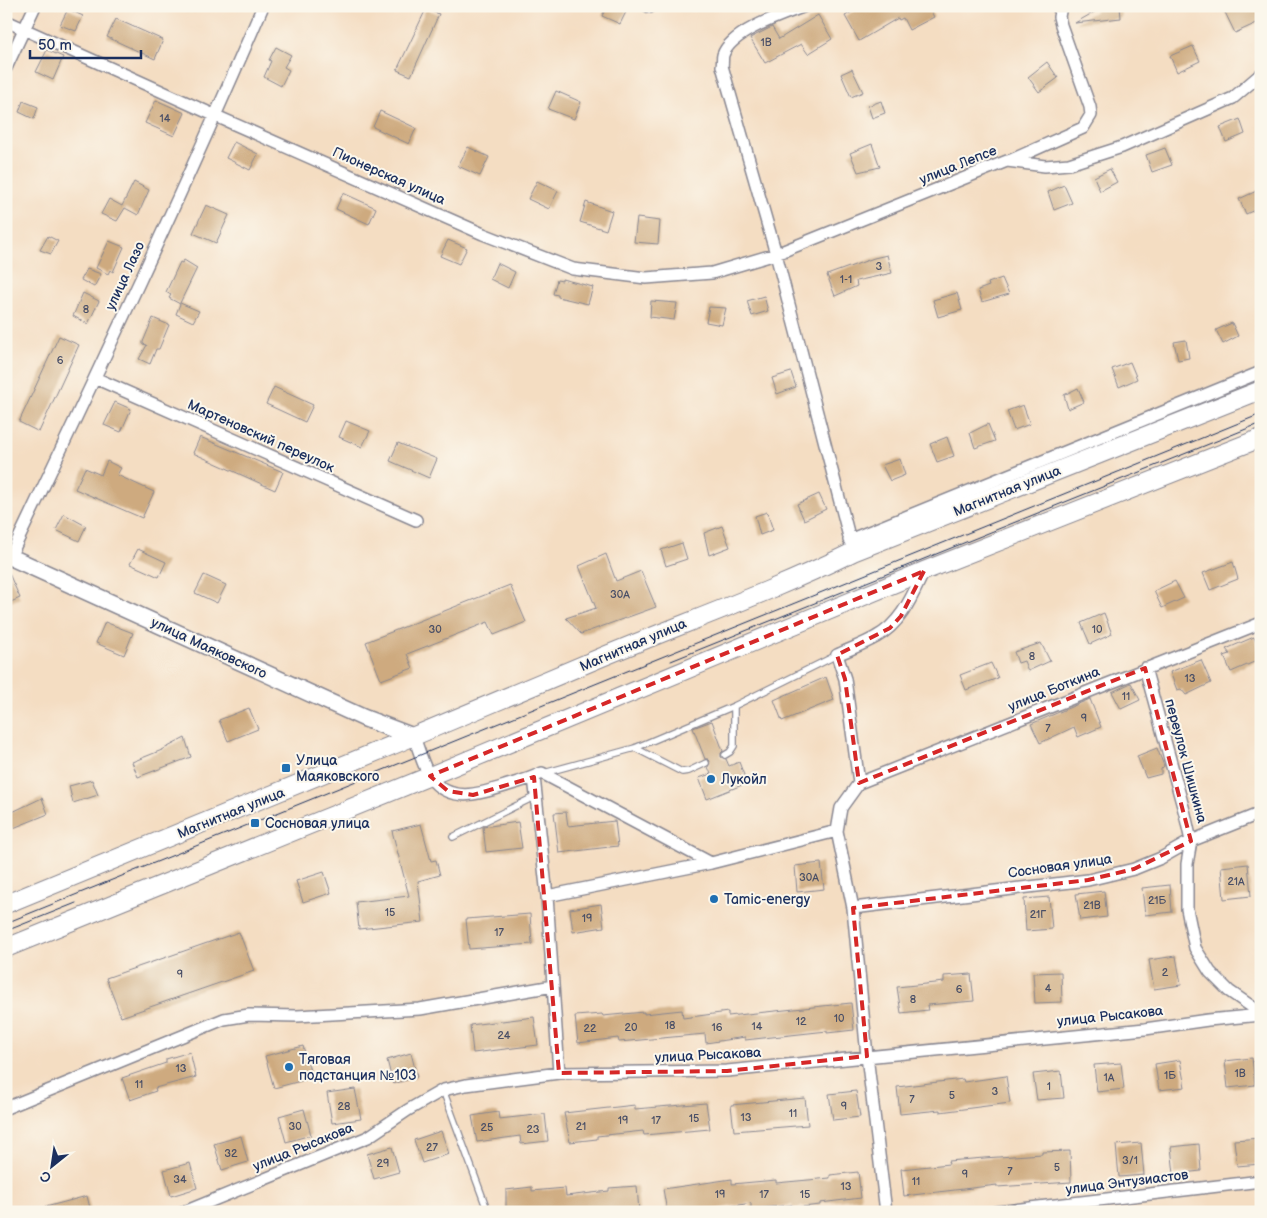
<svg xmlns="http://www.w3.org/2000/svg" width="1267" height="1218" viewBox="0 0 1267 1218" font-family="'Balsamiq Sans',sans-serif">
<style>
.building{fill:#ceaa7f}
.lines{fill:none;stroke-linecap:round;stroke-linejoin:round}
.lane-casing{stroke:#888690;stroke-width:8}
.street-casing{stroke:#888690;stroke-width:14}
.secondary-casing{stroke:#888690;stroke-width:19}
.primary-casing{stroke:#888690;stroke-width:20}
.lane{stroke:#fff;stroke-width:5.5}
.street{stroke:#fff;stroke-width:11}
.secondary{stroke:#fff;stroke-width:16}
.primary{stroke:#fff;stroke-width:18}
.tram{stroke:#1b2f5e;stroke-width:1}
.marked{fill:none;stroke:#d62828;stroke-width:4;stroke-dasharray:10 6;stroke-linejoin:round}
.poi-dot{fill:#1f6fb2;stroke:#fbf7ec;stroke-width:2}
.labels{text-anchor:middle;dominant-baseline:central;stroke-width:4;stroke-linejoin:round;paint-order:stroke}
.number-label{font-size:11px;fill:#484e66}
.street-label{font-size:14px;fill:#1b2f5e;stroke:#fbf7ec}
.poi-label{font-size:14px;fill:#1b2f5e;stroke:#fbf7ec;text-anchor:start}
</style>
<rect width="100%" height="100%" fill="#fbf7ec"/>
<filter id="ink" filterUnits="userSpaceOnUse"><feTurbulence type="fractalNoise" baseFrequency=".02" numOctaves="2"/><feDisplacementMap in="SourceGraphic" scale="10" xChannelSelector="R" yChannelSelector="G"/><feConvolveMatrix kernelMatrix="1 2 1 2 8 2 1 2 1" color-interpolation-filters="sRGB"/></filter>
<filter id="wash" filterUnits="userSpaceOnUse"><feTurbulence type="fractalNoise" baseFrequency=".0096" numOctaves="4" result="noise"/><feDisplacementMap in="SourceGraphic" scale="20" xChannelSelector="R" yChannelSelector="G"/><feGaussianBlur stdDeviation="1.12" result="paint"/><feColorMatrix in="noise" values="0 0 0 0 0 0 0 0 0 0 0 0 0 0 0 0 0 1.4 0 .05"/><feComposite in="paint" operator="in"/></filter>
<g filter="url(#wash)">
<rect width="100%" height="100%" fill="#f4ddc2"/>
<g id="blocks">
<!-- building -->
<path class="building" d="M607 6H629L620 24 602 16Z
M862 6H928L934 17 909 30 903 18 899 20 898 18 859 41 845 16Z
M1096 6H1120L1121 18 1075 23 1096 11Z
M1222 6H1261V21L1235 33Z
M68 9 83 16 76 31 60 25Z
M426 9 439 14 411 76 397 70Z
M818 15 832 39 808 54 801 44 765 63 750 38 772 27 779 39Z
M116 19 163 40 155 59 107 37Z
M1193 46 1200 61 1177 72 1170 56Z
M276 47 291 55 284 67 289 70 281 86 264 77 271 61 269 60Z
M47 50 63 57 53 80 36 72Z
M1047 62 1058 78 1039 92 1028 77Z
M852 69 863 92 851 97 841 74Z
M556 91 581 102 574 119 548 109Z
M156 100 185 113 174 136 145 123Z
M23 101 38 107 34 119 19 112Z
M881 101 885 113 872 118 868 106Z
M380 111 416 128 409 144 373 127Z
M1240 119 1245 134 1226 142 1220 127Z
M234 142 258 154 250 170 226 158Z
M872 144 880 167 858 172 850 153Z
M468 147 489 157 480 176 458 166Z
M1165 148 1172 165 1152 172 1146 155Z
M1110 169 1117 182 1100 191 1094 177Z
M537 181 558 191 549 209 528 199Z
M134 182 149 190 138 215 125 208 117 221 101 214 109 199 122 206Z
M1064 185 1072 203 1054 210 1048 192Z
M1261 189V207L1246 214 1239 199Z
M343 193 376 208 369 224 336 209Z
M586 202 612 211 606 230 580 222Z
M206 205 229 215 216 243 193 233Z
M637 218 660 221 658 244 634 242Z
M48 236 58 241 51 254 40 250Z
M448 240 467 248 459 264 440 256Z
M109 241 124 247 113 272 110 270 108 274 96 268Z
M887 255 892 273 856 281 857 286 835 296 827 275 874 258Z
M184 260 197 268 180 303 199 311 193 322 176 314 180 304 169 298 171 295 166 292 180 262 182 263Z
M497 263 515 272 508 288 490 279Z
M87 269 101 274 94 287 81 280Z
M1002 278 1009 294 982 302 978 290 989 286 988 283Z
M562 279 593 287 588 304 558 297V295L553 294 557 280 562 281Z
M83 293 99 301 88 324 73 316Z
M957 293 962 310 938 317 933 300Z
M764 296 768 311 752 316 747 301Z
M651 301 677 303 674 320 650 317Z
M709 307 726 308 722 325 706 322Z
M153 318 169 325 159 349H156L150 364 139 359 147 345 143 344V342Z
M1232 323 1238 336 1223 344 1216 330Z
M59 336 79 345 39 432 19 422Z
M1186 340 1189 358 1178 360 1174 342Z
M1130 362 1137 379 1119 387 1112 369Z
M791 372 796 387 777 394 772 378Z
M274 387 313 405 305 422 266 404Z
M1078 388 1084 402 1068 409 1064 395Z
M115 402 131 409 121 432 104 425Z
M1023 405 1030 424 1014 430 1007 411Z
M346 421 370 431 362 447 339 437Z
M988 424 995 441 975 448 970 433Z
M200 437 283 472 275 490 193 453Z
M947 437 954 456 937 462 930 444Z
M398 443 437 459 429 478 390 461Z
M900 459 905 475 890 481 882 465Z
M107 461 121 468 117 475 154 492 142 518 75 489 85 468 101 475Z
M819 494 826 509 804 520 797 504Z
M767 512 773 530 760 535 755 516Z
M64 514 86 526 79 541 56 530Z
M722 526 730 547 709 555 704 533Z
M682 543 687 559 666 566 661 550Z
M138 549 166 562 159 577 130 564Z
M606 554 616 581 641 571 656 607 581 634 566 618 596 608 579 566Z
M1233 562 1238 579 1210 590 1203 573Z
M6 567 20 598 6 604Z
M204 575 226 585 217 603 195 593Z
M1175 581 1184 598 1162 608 1154 591Z
M510 585 526 622 494 635 488 622 407 654 413 668 381 680 366 642Z
M1104 613 1112 634 1090 644 1081 623Z
M105 622 133 633 124 655 96 643Z
M1254 637 1261 655V659L1231 672 1224 656 1230 654 1226 649Z
M1041 643 1050 661 1028 671 1024 661 1018 663 1014 652Z
M1201 660 1211 683 1186 695 1181 689 1177 690 1170 672Z
M991 663 998 678 966 690 960 675Z
M826 677 834 700 782 721 774 700Z
M1131 683 1140 700 1121 709 1112 692Z
M1090 699 1101 727 1078 737 1074 727 1040 743 1031 724Z
M249 708 258 729 228 741 219 720Z
M712 721 723 751 721 753V757L726 759 729 766 739 762 747 783 707 799 699 778 711 774 708 767 710 761 708 759H705L693 728Z
M185 738 191 757 138 777 132 762 162 750Z
M1157 748 1164 766 1161 769V774L1146 778 1137 756Z
M92 780 98 795 73 803 69 786Z
M42 798 48 814 6 831V815Z
M566 812 568 826 615 821 618 846 559 853 554 813Z
M518 822 522 848 486 852 483 827Z
M421 824 431 861 436 860 440 875 418 881 423 922 359 929 356 902 409 896 392 831Z
M821 863 824 889 797 892 795 866Z
M1248 864 1251 896 1224 899 1221 867Z
M324 872 331 893 303 902 296 881Z
M1170 885 1172 912 1145 915 1142 888Z
M1104 891 1107 917 1080 920 1076 894Z
M1049 897 1052 929 1026 931 1024 899Z
M601 904 604 927 573 932 570 909Z
M530 914 532 944 469 949 466 919Z
M239 932 254 971 121 1017 106 978Z
M1176 956 1181 985 1154 989 1149 960Z
M1061 972 1062 1002 1035 1003 1033 973Z
M971 974 974 1001 927 1005 928 1010 901 1013 897 987 944 982V976Z
M851 1003 854 1030 827 1033V1031L745 1040V1037L706 1043 705 1034 619 1042 618 1038 578 1043 575 1016 602 1014 603 1016 644 1012V1014L682 1010 683 1018 728 1012V1016Z
M534 1017 538 1045 473 1053 470 1025Z
M303 1046 312 1078 274 1088 265 1056Z
M190 1052 196 1077 155 1088 156 1091 130 1100 122 1078 166 1063V1059Z
M411 1053 417 1077 393 1084 387 1060Z
M1252 1058 1255 1085 1228 1088 1225 1061Z
M1180 1060 1185 1087 1159 1090 1155 1064Z
M1121 1063 1124 1089 1097 1092 1094 1065Z
M1061 1071 1064 1098 1037 1100 1033 1074Z
M1006 1076 1010 1103 940 1112V1110L900 1114 897 1087 963 1079 964 1082Z
M355 1089 361 1119 332 1123 327 1093Z
M856 1091 860 1117 833 1120 829 1094Z
M805 1098 808 1125 734 1131 731 1105Z
M706 1103 710 1129 644 1135 643 1131 597 1136V1139L570 1142 564 1113 635 1105V1109Z
M304 1109 311 1135 286 1142 279 1116Z
M498 1112 499 1119 545 1114 548 1141 521 1144 520 1136 477 1142 472 1116Z
M441 1131 449 1154 422 1163 414 1140Z
M241 1136 248 1162 222 1170 214 1144Z
M1261 1138V1164L1237 1166 1234 1140Z
M1141 1143 1144 1175 1119 1177 1116 1145Z
M1199 1144 1201 1171 1174 1174 1171 1147Z
M392 1147 399 1172 374 1179 367 1154Z
M1070 1151 1071 1182 997 1187V1185L904 1196 901 1169 949 1164 948 1161 984 1158 1042 1154V1152Z
M190 1163 197 1188 171 1196 164 1170Z
M858 1172 861 1198 820 1203V1205L793 1208 792 1205 751 1209V1203L699 1212H667L663 1189 732 1179V1184L776 1180V1183L830 1178V1175Z
M637 1186 639 1212H506V1190L532 1187V1191L565 1188 566 1196 609 1191V1188Z
M87 1196 91 1212H42V1208Z"/>
</g>
</g>
<g filter="url(#ink)">
<use href="#blocks" fill-opacity="0" stroke="#888690" stroke-width="1"/>
<g class="lines">
<defs>
<path id="lane" d="M635 748 682 772 689 771 706 763
M725 755 730 752 734 746V706
M544 773 635 748 734 706 837 655
M453 837 536 796
M443 1090 488 1212"/>
<path id="street" d="M648 6 650 7
M805 6C784 14 731 31 723 55 722 58 723 63 722 66L776 254 853 552
M6 21 216 116 483 234 573 269 646 278 712 273 776 254 1007 161 1045 166 1069 164 1122 147 1233 98 1261 74
M6 68 35 6
M1009 161 1083 128 1091 115 1090 107 1061 25 1059 17 1061 6
M95 378 416 520
M849 540 1261 372
M6 558 10 557C97 374 183 192 263 6
M1145 668 1185 814 1191 841 1187 864V909L1195 948 1210 972 1229 991 1261 1013
M414 737C419 750 423 766 430 777 449 804 480 794 505 786 518 782 530 779 542 773L711 863
M534 777 547 896 559 1073
M859 783 1261 623
M547 896 711 863 837 831
M853 908 1088 880 1134 869 1161 858 1191 841 1261 813
M6 1108 224 1019 249 1015 297 1016 420 1009 553 986
M184 1212 368 1137 408 1110 443 1090 466 1085 559 1073 727 1071 1145 1029 1208 1020 1261 1015
M886 1212 867 1056 853 908 837 831 841 808 859 783 845 679 837 655C850 649 864 644 876 637 902 623 912 596 924 571
M996 1212 1261 1181"/>
<path id="secondary" d="M6 555 364 718 414 737"/>
<path id="primary" d="M6 904C206 823 404 741 602 657 686 622 772 592 853 552L1261 390
M6 948 430 776 924 571 1261 438"/>
</defs>
<!-- lane casing -->
<use href="#lane" class="lane-casing"/>
<!-- street casing -->
<use href="#street" class="street-casing"/>
<!-- secondary casing -->
<use href="#secondary" class="secondary-casing"/>
<!-- primary casing -->
<use href="#primary" class="primary-casing"/>
<!-- lane -->
<use href="#lane" class="lane"/>
<!-- street -->
<use href="#street" class="street"/>
<!-- secondary -->
<use href="#secondary" class="secondary"/>
<!-- primary -->
<use href="#primary" class="primary"/>
<!-- tram -->
<path class="tram" d="M671 661 1261 423
M6 923 1261 414
M6 931 76 903"/>
</g>
</g>
<!-- marked area -->
<path class="marked" d="M924 571 901 616 890 628 837 655 845 679 859 783 1145 668 1191 841 1134 869 1088 880 853 908 867 1056 727 1071 559 1073 534 777 473 795 448 791 430 776Z"/>
<!-- markers -->
<g class="poi-dot">
<rect x="281" y="763" width="10" height="10" rx="2.5"/>
<circle cx="711" cy="779" r="5"/>
<rect x="250" y="818" width="10" height="10" rx="2.5"/>
<circle cx="714" cy="899" r="5"/>
<circle cx="289" cy="1067" r="5"/>
</g>
<g class="labels">
<!-- number labels -->
<g class="number-label">
<text x="766" y="42">1В</text>
<text x="165" y="118">14</text>
<text x="879" y="266">3</text>
<text x="846" y="279">1-1</text>
<text x="86" y="309">8</text>
<text x="60" y="360">6</text>
<text x="620" y="594">30А</text>
<text x="435" y="629">30</text>
<text x="1097" y="629">10</text>
<text x="1032" y="656">8</text>
<text x="1190" y="678">13</text>
<text x="1126" y="696">11</text>
<text x="1084" y="718">9</text>
<text x="1048" y="728">7</text>
<text x="809" y="877">30А</text>
<text x="1236" y="881">21А</text>
<text x="1157" y="900">21Б</text>
<text x="1092" y="905">21В</text>
<text x="390" y="912">15</text>
<text x="1038" y="914">21Г</text>
<text x="587" y="918">19</text>
<text x="499" y="932">17</text>
<text x="1165" y="972">2</text>
<text x="180" y="974">9</text>
<text x="1048" y="988">4</text>
<text x="959" y="989">6</text>
<text x="913" y="999">8</text>
<text x="839" y="1018">10</text>
<text x="801" y="1021">12</text>
<text x="670" y="1025">18</text>
<text x="757" y="1026">14</text>
<text x="631" y="1027">20</text>
<text x="717" y="1027">16</text>
<text x="590" y="1028">22</text>
<text x="504" y="1035">24</text>
<text x="181" y="1068">13</text>
<text x="1240" y="1073">1В</text>
<text x="1170" y="1075">1Б</text>
<text x="1109" y="1077">1А</text>
<text x="139" y="1084">11</text>
<text x="1049" y="1086">1</text>
<text x="995" y="1091">3</text>
<text x="952" y="1095">5</text>
<text x="912" y="1099">7</text>
<text x="344" y="1106">28</text>
<text x="844" y="1106">9</text>
<text x="793" y="1113">11</text>
<text x="746" y="1117">13</text>
<text x="694" y="1118">15</text>
<text x="623" y="1120">19</text>
<text x="656" y="1120">17</text>
<text x="295" y="1126">30</text>
<text x="581" y="1126">21</text>
<text x="487" y="1127">25</text>
<text x="533" y="1129">23</text>
<text x="432" y="1147">27</text>
<text x="231" y="1153">32</text>
<text x="1130" y="1160">3/1</text>
<text x="383" y="1163">29</text>
<text x="1057" y="1167">5</text>
<text x="1010" y="1171">7</text>
<text x="965" y="1174">9</text>
<text x="180" y="1179">34</text>
<text x="916" y="1181">11</text>
<text x="846" y="1186">13</text>
<text x="720" y="1194">19</text>
<text x="764" y="1194">17</text>
<text x="805" y="1194">15</text>
</g>
<!-- street labels -->
<g class="street-label">
<text transform="translate(958 165) rotate(-22)">улица Лепсе</text>
<text transform="translate(389 176) rotate(24)">Пионерская улица</text>
<text transform="translate(125 276) rotate(-65)">улица Лазо</text>
<text transform="translate(261 436) rotate(24)">Мартеновский переулок</text>
<text transform="translate(1007 491) rotate(-22)">Магнитная улица</text>
<text transform="translate(633 645) rotate(-23)">Магнитная улица</text>
<text transform="translate(209 648) rotate(25)">улица Маяковского</text>
<text transform="translate(1054 689) rotate(-22)">улица Боткина</text>
<text transform="translate(1186 761) rotate(75)">переулок Шишкина</text>
<text transform="translate(231 813) rotate(-22)">Магнитная улица</text>
<text transform="translate(1060 866) rotate(-8)">Сосновая улица</text>
<text transform="translate(1110 1016) rotate(-6)">улица Рысакова</text>
<text transform="translate(708 1055) rotate(-3)">улица Рысакова</text>
<text transform="translate(303 1147) rotate(-22)">улица Рысакова</text>
<text transform="translate(1127 1182) rotate(-7)">улица Энтузиастов</text>
</g>
<!-- poi labels -->
<g class="poi-label">
<text x="296" y="760">Улица<tspan x="296" dy="16">Маяковского</tspan></text>
<text x="721" y="779">Лукойл</text>
<text x="265" y="823">Сосновая улица</text>
<text x="724" y="899">Tamic-energy</text>
<text x="299" y="1059">Тяговая<tspan x="299" dy="16">подстанция №103</tspan></text>
</g>
</g>
<!-- margin -->
<rect width="1267" height="1218" fill="none" stroke="#fbf7ec" stroke-width="25"/>
<!-- north arrow -->
<g transform="translate(52 1166) rotate(210)" stroke="#fbf7ec" stroke-width="4" paint-order="stroke">
<path d="M0-4L9 19L0 12L-9 19Z" fill="#1b2f5e"/>
<text y="-8" font-size="14" font-weight="bold" text-anchor="middle" fill="#1b2f5e">С</text>
</g>
<!-- scale -->
<path d="M30 50v8h111v-8" fill="none" stroke="#1b2f5e" stroke-width="2.5"/>
<text x="38" y="50" font-size="15" fill="#1b2f5e" stroke="#fbf7ec" stroke-width="4" paint-order="stroke">50 m</text>
</svg>
